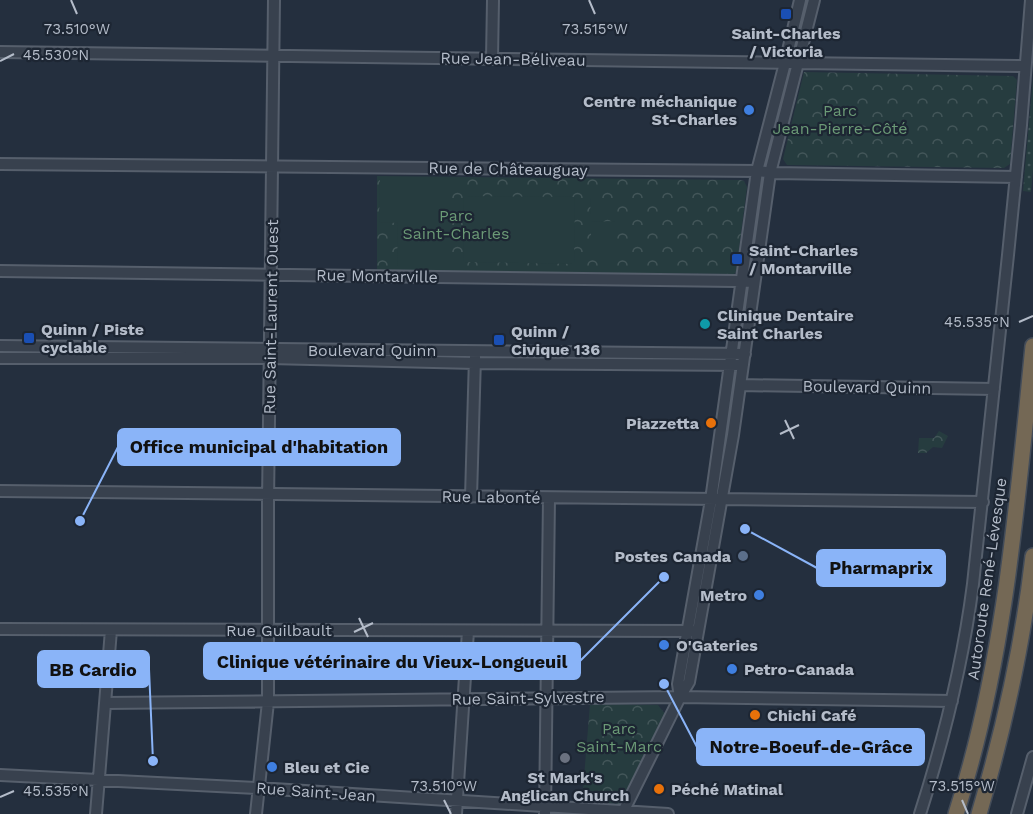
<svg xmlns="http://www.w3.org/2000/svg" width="1033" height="814" viewBox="0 0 1033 814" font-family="'Work Sans',sans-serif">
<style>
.grass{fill:url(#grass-dots)}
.forest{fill:url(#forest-crowns)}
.garden{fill:#263c3f}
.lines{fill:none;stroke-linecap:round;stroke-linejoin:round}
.minor-casing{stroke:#565f6c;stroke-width:14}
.highway-casing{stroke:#434c59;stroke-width:18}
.minor{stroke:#38414e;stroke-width:10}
.highway{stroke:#746855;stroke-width:15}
.ticks{fill:none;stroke:#b4bcc9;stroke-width:2}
.transit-dot{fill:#1a4fb4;stroke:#1d2633;stroke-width:2}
.shop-dot{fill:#3f7fe0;stroke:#1d2633;stroke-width:2}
.culture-dot{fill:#0f9aa8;stroke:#1d2633;stroke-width:2}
.food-dot{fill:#e8710a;stroke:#1d2633;stroke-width:2}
.service-dot{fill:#5c6f8a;stroke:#1d2633;stroke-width:2}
.worship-dot{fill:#6b7280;stroke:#1d2633;stroke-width:2}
.labels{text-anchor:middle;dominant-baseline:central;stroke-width:4.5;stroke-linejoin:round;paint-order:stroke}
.poi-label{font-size:16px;font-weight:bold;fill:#b4bcc9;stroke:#1d2633;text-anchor:start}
.street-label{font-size:16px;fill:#b4bcc9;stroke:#1d2633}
.park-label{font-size:16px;fill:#6b9a76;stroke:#1d2633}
.ticks-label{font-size:15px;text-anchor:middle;fill:#b4bcc9;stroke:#1d2633;stroke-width:4.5;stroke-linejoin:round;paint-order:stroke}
.leader{fill:none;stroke:#8ab4f8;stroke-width:2}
.callout-dot{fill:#8ab4f8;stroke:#1d2633;stroke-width:2}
.callout{fill:#8ab4f8;stroke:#8ab4f8;stroke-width:2}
.callout-label{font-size:18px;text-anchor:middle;font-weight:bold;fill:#111}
</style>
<defs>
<pattern id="grass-dots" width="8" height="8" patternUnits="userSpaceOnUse" patternTransform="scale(1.5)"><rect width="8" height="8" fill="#263c3f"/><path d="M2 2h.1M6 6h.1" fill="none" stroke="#435659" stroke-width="1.8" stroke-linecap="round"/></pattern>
<pattern id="forest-crowns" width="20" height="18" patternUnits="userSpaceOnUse" patternTransform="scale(1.5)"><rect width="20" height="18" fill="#263c3f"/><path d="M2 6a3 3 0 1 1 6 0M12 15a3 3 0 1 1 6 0" fill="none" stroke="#435659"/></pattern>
</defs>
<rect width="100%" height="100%" fill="#242f3e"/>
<!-- grass -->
<path class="grass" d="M1033 78V170L1031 192 1023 191Z"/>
<!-- forest -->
<path class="forest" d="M804 72 1013 76 1017 80 1010 164 1004 168 787 165 783 159Z
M377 176 740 180 744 181 747 187 736 272 734 274 377 271Z
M939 431 948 436 942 448 933 447 926 453H918L919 438H934Z
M590 704 658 705 665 714 621 804 582 802Z"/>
<!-- garden -->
<path class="garden" d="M380 179H452V267H397L398 223 379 222Z
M464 196 575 197 574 264 463 262Z
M591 198H614V214H590Z
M615 221V255H591V222Z"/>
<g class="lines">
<defs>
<path id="minor" d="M0 52 1025 66
M492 59 493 0
M0 164 757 171 774 173 1016 177
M0 271 735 281 754 282
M0 346 745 354
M0 358H270L475 363 743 365
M740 385 994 389
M0 491 983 502
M471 497 475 357
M0 629 693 631
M680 697 678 684 711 500 757 171 785 63 800 0
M105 703 680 697 952 701
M0 775 258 788 668 814
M96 814 111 630
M256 814 268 702V503L274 0
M456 814 468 631
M545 814 549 498
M622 814 680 697 689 682 733 435 770 173 814 0
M920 814C944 739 963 662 973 584L1008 255 1021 125 1031 0
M1017 814 1033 757"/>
<path id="highway" d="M956 814C1005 661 1017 505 1033 346
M979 814C1004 729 1023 644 1033 556"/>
</defs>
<!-- minor casing -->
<use href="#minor" class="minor-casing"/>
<!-- highway casing -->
<use href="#highway" class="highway-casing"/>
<!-- minor -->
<use href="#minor" class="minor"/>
<!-- highway -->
<use href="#highway" class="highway"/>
</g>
<!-- ticks -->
<path class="ticks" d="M71 0 77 14M589 0 595 14M0 61 14 54M1019 322 1033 316M785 420 794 439M780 434 799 425M359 618 368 637M354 632 373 623M0 797 14 791M444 800 451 814M962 800 968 814"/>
<!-- markers -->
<g class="transit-dot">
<rect x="780" y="8" width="12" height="12" rx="3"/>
<rect x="731" y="253" width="12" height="12" rx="3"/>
<rect x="23" y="332" width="12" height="12" rx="3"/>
<rect x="493" y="334" width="12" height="12" rx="3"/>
</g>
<g class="shop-dot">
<circle cx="749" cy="110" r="6"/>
<circle cx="759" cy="595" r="6"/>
<circle cx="664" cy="645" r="6"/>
<circle cx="732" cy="669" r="6"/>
<circle cx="272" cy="767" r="6"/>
</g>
<circle class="culture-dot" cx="705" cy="324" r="6"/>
<g class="food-dot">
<circle cx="711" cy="423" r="6"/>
<circle cx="755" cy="715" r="6"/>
<circle cx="659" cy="789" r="6"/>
</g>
<circle class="service-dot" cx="743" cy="556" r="6"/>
<circle class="worship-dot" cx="565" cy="758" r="6"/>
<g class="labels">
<!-- poi labels -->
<g class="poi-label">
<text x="786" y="33" text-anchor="middle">Saint-Charles<tspan x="786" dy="18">/ Victoria</tspan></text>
<text x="737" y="101" text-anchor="end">Centre méchanique<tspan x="737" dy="18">St-Charles</tspan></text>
<text x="749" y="250">Saint-Charles<tspan x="749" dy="18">/ Montarville</tspan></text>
<text x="717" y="315">Clinique Dentaire<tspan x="717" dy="18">Saint Charles</tspan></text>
<text x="41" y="329">Quinn / Piste<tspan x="41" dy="18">cyclable</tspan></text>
<text x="511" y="331">Quinn /<tspan x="511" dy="18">Civique 136</tspan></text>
<text x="699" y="423" text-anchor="end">Piazzetta</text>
<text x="731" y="556" text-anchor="end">Postes Canada</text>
<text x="747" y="595" text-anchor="end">Metro</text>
<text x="676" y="645">O'Gateries</text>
<text x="744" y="669">Petro-Canada</text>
<text x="767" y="715">Chichi Café</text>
<text x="284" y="767">Bleu et Cie</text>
<text x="565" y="777" text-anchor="middle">St Mark's<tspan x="565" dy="18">Anglican Church</tspan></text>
<text x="671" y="789">Péché Matinal</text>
</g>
<!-- street labels -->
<g class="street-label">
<text transform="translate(513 59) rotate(1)">Rue Jean-Béliveau</text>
<text transform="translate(508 169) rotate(1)">Rue de Châteauguay</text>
<text transform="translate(377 276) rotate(1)">Rue Montarville</text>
<text transform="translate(271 317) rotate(-89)">Rue Saint-Laurent Ouest</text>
<text x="372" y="350">Boulevard Quinn</text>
<text transform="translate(867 387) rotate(1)">Boulevard Quinn</text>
<text transform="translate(491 497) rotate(1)">Rue Labonté</text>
<text transform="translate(987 579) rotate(-82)">Autoroute René-Lévesque</text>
<text x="279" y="630">Rue Guilbault</text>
<text transform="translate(528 698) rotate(-1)">Rue Saint-Sylvestre</text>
<text transform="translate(316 792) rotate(4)">Rue Saint-Jean</text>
</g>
<!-- park labels -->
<g class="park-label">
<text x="840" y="110">Parc<tspan x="840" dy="18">Jean-Pierre-Côté</tspan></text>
<text x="456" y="215">Parc<tspan x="456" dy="18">Saint-Charles</tspan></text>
<text x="619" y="728">Parc<tspan x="619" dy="18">Saint-Marc</tspan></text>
</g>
</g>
<g class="ticks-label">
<text x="77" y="34">73.510°W</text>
<text x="595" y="34">73.515°W</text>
<text x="56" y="60">45.530°N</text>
<text x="977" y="327">45.535°N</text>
<text x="444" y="791">73.510°W</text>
<text x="962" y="791">73.515°W</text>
<text x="56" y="796">45.535°N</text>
</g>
<!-- callouts -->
<path class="leader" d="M80 521L118 447M745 529L817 568M664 577L580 661M153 761L149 669M664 684L697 747"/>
<g class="callout-dot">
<circle cx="80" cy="521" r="6"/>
<circle cx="745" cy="529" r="6"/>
<circle cx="664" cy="577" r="6"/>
<circle cx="153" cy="761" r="6"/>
<circle cx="664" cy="684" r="6"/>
</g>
<g class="callout">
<rect x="118" y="429" width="282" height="36" rx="6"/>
<rect x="817" y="550" width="128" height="36" rx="6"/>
<rect x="204" y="643" width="376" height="36" rx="6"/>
<rect x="38" y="651" width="111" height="36" rx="6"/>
<rect x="697" y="729" width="227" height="36" rx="6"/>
</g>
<g class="callout-label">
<text x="259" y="453">Office municipal d'habitation</text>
<text x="881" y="574">Pharmaprix</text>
<text x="392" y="668">Clinique vétérinaire du Vieux-Longueuil</text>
<text x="93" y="676">BB Cardio</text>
<text x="811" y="753">Notre-Boeuf-de-Grâce</text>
</g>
</svg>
